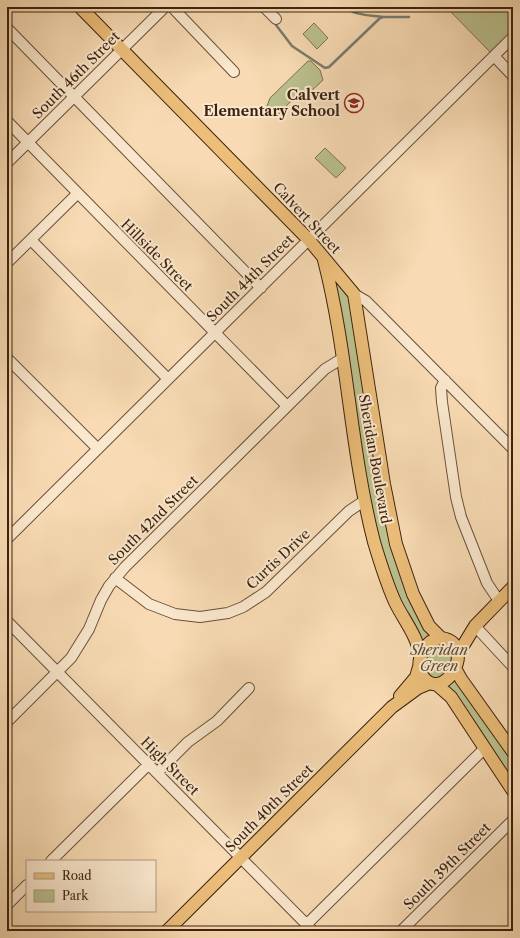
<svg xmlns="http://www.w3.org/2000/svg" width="520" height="938" viewBox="0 0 520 938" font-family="'Libre Caslon Text',serif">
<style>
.green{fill:#bbc18f;stroke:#7c724f}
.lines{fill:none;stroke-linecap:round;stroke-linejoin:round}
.stream{stroke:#777d73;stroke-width:2.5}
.minor-casing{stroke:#6b5038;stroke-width:12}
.major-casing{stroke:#3c220f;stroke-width:14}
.minor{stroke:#fae8ce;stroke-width:10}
.major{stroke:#ecbe7a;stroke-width:12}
.labels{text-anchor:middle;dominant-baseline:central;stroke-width:4;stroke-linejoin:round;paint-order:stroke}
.street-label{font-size:14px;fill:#3c220f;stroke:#fae8ce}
.poi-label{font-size:14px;font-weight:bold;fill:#3c220f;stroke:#fae8ce;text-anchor:end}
.park-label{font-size:14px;font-style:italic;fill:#5c4a2f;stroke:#fae8ce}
</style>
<rect width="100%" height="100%" fill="#f8dbb4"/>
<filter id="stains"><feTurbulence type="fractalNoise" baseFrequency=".005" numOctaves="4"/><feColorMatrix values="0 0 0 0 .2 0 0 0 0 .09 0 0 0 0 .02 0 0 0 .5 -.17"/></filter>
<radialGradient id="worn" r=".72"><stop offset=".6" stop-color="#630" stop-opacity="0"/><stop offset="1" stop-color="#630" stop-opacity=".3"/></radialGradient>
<!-- green -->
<path class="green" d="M446 7H513V37L494 56Z
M314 23 328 38 317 49 303 34Z
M308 61H311L320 70 323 80 306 96 290 102 279 114 271 112 267 106 270 98Z
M325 148 346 168 336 178 315 158Z
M324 259 348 285 384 484 413 594 446 639 457 662 513 752V791L419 662 384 575Z"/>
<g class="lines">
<!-- stream -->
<path class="stream" d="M346 7C355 16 371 15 383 17
M277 22 276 25 292 46 325 68 329 67 379 19 383 17H409"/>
<defs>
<path id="minor" d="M172 7 234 72
M264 7 276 19
M7 28 261 288
M494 56 513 76
M7 121 287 406
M7 163 165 7
M31 240 168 379
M7 263 77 194
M354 294 366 301 380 315 513 449
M7 358 98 449
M445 380 441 388 442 402 456 497 461 517 487 583 499 601
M7 539 513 37
M115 578 149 604 175 614 200 617 228 613 243 607 266 592 349 511 364 501
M7 621 313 931
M475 626 513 667
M7 722 71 658 89 629 101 600 109 586 125 567 325 369 343 358
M157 773 188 742 217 721 249 688
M51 861 149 764
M7 905 27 885
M307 924 485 748
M401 931 513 820"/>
<path id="major" d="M80 7 309 240 354 294 384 484 396 544 413 594 429 626 441 638
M324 260C348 353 350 449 374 542 380 562 386 582 395 602 403 619 419 638 420 657
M441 638C481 644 440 711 420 672 417 657 425 640 441 638Z
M458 654 475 626 513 587
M455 668 461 679 513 752
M436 684 451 697 513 791
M400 696 416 677 419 667
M167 931 392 707 418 688 430 683"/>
</defs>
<!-- minor casing -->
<use href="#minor" class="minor-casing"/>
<!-- major casing -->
<use href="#major" class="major-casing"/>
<!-- minor -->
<use href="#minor" class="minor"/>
<!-- major -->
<use href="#major" class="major"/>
</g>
<!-- icons -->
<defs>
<symbol id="school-ring" viewBox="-11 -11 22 22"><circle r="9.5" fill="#fae8ce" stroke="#8f2418" stroke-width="1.5"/><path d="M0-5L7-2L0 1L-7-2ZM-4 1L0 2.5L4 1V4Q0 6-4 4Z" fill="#8f2418"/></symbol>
</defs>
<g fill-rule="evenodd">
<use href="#school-ring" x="343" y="92" width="22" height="22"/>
</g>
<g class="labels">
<!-- street labels -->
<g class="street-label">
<text transform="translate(76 75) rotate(-45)">South 46th Street</text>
<text transform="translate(307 218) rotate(47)">Calvert Street</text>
<text transform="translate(157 255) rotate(45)">Hillside Street</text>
<text transform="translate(250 278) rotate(-45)">South 44th Street</text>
<text transform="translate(375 459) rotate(80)">Sheridan Boulevard</text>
<text transform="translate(153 520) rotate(-45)">South 42nd Street</text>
<text transform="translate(278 559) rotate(-43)">Curtis Drive</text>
<text transform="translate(170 766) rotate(45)">High Street</text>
<text transform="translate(269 808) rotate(-45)">South 40th Street</text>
<text transform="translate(447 866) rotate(-45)">South 39th Street</text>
</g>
<!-- poi labels -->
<g class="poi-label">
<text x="340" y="95">Calvert<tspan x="340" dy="16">Elementary School</tspan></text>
</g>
<!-- park labels -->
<g class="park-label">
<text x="439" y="650">Sheridan<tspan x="439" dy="16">Green</tspan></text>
</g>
</g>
<!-- margin -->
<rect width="520" height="938" fill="none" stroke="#f8dbb4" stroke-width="24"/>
<rect x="8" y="8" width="504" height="922" fill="none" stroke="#3c220f" stroke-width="2"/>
<rect x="12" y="12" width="496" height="914" fill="none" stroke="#3c220f"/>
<!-- legend -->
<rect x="26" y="860" width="130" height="52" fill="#fae8ce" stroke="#ae9982"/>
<rect x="34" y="873" width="20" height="6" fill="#ecbe7a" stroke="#ae9982"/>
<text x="62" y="880" font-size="12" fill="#3c220f">Road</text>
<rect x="34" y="890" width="20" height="12" fill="#bbc18f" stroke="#ae9982"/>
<text x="62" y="900" font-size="12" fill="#3c220f">Park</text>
<rect width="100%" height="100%" filter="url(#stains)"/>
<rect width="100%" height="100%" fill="url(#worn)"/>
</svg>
